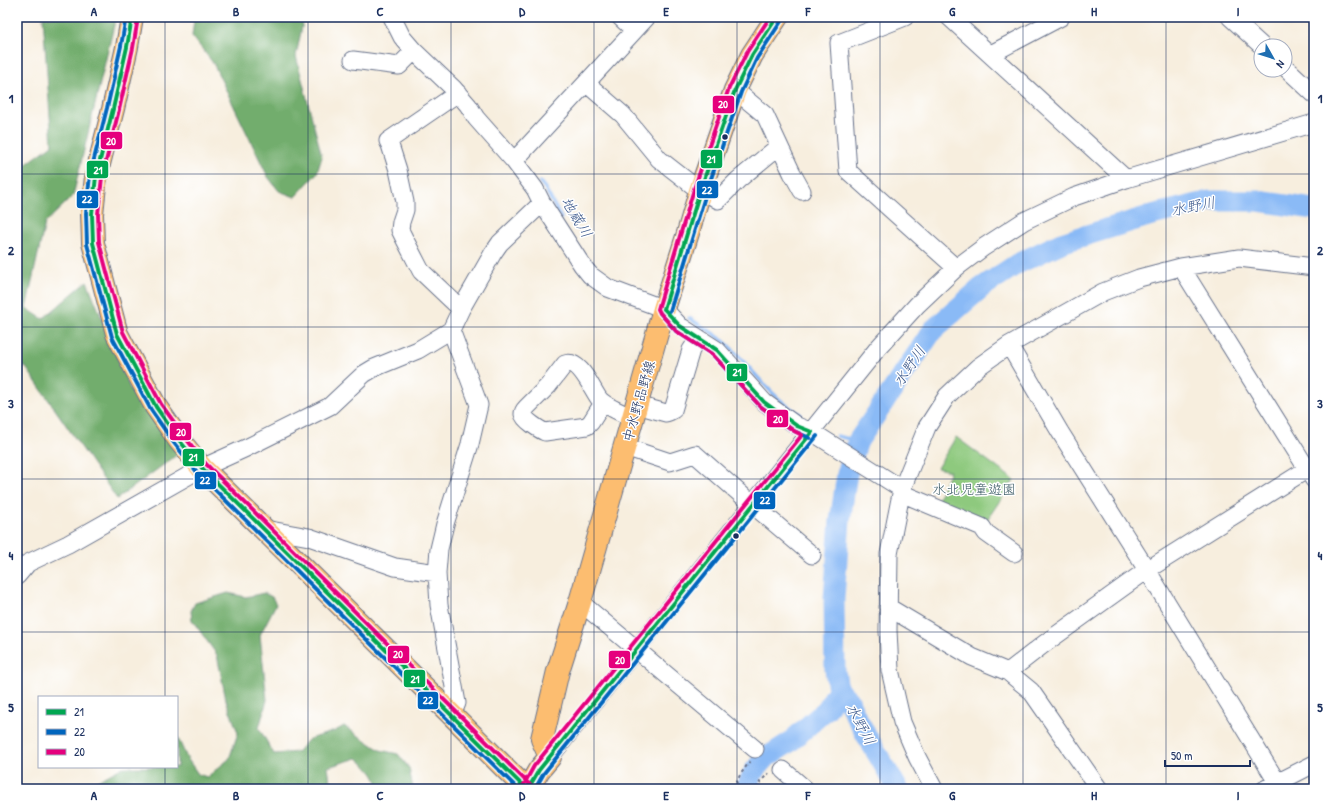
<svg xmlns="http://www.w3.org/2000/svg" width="1331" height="806" viewBox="0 0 1331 806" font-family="'Patrick Hand','Klee One',sans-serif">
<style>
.green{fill:#8ec97e;stroke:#547c6e}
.forest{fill:#72ad6d;stroke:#466e66}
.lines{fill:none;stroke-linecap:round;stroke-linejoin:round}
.stream{stroke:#8abaf6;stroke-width:3.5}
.river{stroke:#8abaf6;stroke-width:21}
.minor-casing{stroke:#68728b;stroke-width:19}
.major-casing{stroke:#68728b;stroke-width:24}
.path{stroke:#68728b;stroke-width:2;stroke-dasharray:3 3;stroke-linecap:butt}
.minor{stroke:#fff;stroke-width:17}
.major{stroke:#fcbd6f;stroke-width:22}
.bus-1-casing{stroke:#fff;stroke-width:7}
.bus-2-casing{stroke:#fff;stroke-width:7}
.bus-3-casing{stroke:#fff;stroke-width:7}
.bus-1{stroke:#00a651;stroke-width:4}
.bus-2{stroke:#0065bd;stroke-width:4}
.bus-3{stroke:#e5007d;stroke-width:4}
.grid{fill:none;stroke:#1b2f5e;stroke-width:1;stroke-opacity:0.55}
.bus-dot{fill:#1b2f5e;stroke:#fff;stroke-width:1.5}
.labels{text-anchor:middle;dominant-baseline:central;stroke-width:3;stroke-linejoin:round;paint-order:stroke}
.street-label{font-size:14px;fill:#1b2f5e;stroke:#fff}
.park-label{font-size:14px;fill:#3e5d68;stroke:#fff}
.water-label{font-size:15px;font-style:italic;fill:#3c598c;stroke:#fff}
.line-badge{stroke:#fff;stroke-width:1.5}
.badge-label{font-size:11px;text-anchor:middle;font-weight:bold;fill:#fff}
.neatline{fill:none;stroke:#1b2f5e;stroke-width:1.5}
.grid-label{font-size:13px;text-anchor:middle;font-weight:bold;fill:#1b2f5e}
</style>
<rect width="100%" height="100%" fill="#fff"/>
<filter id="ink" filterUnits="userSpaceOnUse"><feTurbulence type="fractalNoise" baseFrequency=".025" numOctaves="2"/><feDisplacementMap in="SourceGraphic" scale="8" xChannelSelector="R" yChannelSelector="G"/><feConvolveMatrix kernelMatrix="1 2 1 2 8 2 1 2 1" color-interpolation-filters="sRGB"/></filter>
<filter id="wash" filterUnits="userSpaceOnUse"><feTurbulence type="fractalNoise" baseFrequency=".012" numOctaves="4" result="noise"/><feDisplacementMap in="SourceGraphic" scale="16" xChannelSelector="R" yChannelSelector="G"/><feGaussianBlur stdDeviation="0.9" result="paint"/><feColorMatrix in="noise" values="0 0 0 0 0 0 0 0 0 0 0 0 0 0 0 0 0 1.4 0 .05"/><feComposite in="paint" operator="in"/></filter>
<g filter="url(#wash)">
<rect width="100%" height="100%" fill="#f7eede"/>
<!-- green -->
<path class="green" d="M956 437 1014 480 982 527 935 507 950 471 937 468Z"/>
<!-- forest -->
<path class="forest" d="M43 17H116L73 196 45 223 26 308 43 319 87 281 131 391 181 452 117 499 25 366H17V171L52 145Z
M196 17H304L296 56 322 157 317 173 295 197 279 191 268 177 213 63 192 36 194 19Z
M228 593 246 597 264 593 272 597 276 604 260 635 267 700 259 728 274 754 297 752 309 739 335 731 344 726 380 750 398 754 409 768 413 789H378C378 775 366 766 357 758L328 767 331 789H66L94 783 123 767H177V736L187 758 198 774 207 777 229 759 238 733 226 700 217 655 192 620 191 611 195 603Z"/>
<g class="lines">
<!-- stream -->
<path class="stream" d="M540 182 545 188 561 218
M588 260 603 275 613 280
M689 318C701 326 716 334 727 344 751 367 770 397 800 414
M837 436 858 441"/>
<!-- river -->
<path class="river" d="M746 789 754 771 764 759 790 742 827 709 838 690
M898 789 869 740 853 711 849 700 838 690 835 670 834 598 840 521 847 474 858 441 933 330 981 288 1017 264 1061 243 1152 215 1210 201H1258L1314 209"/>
</g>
</g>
<g filter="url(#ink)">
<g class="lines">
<defs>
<path id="minor" d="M392 17 402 37 414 51 454 89 468 105 476 118 514 161 535 189 542 203 582 265 590 275 608 288 664 309 680 326 717 350 764 402 797 426 812 432 902 489
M620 17 634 30
M905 17 839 43 848 171 956 268
M949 17 1126 179
M1230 17 1262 46
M991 54 1061 17
M353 60 399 66 414 51
M1285 67 1314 94
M586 83 623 115 659 159 700 191 706 192 718 200 738 180 779 146
M735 90 765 115 792 173 802 191
M458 93 388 141 390 145 398 170 405 202V210L401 222 400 230 405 240 421 271 461 309
M514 161 647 17
M1181 267 1314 480
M451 330 479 405 470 444 445 524 439 549 437 573 439 605 457 703 452 715
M1009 345 1060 432 1147 570 1277 782
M603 403 591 422 587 426 545 432C540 430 524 420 523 414 523 411 524 410 526 408L548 386 565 364C580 358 592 390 600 400 607 407 624 414 633 418
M637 405 666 413 669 412 673 410 691 350 699 338
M625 447 670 462 695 454 753 505 812 555
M901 493 982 527 986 533 1014 553
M265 529 309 537 395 567 437 573
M17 576 28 563 68 544 202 468 246 448 330 406 364 374 374 368 418 350 451 330 461 309 493 253 500 243 542 203
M580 602 755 749
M888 607 972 657 1008 672 1031 691 1099 789
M1008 672 1044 644 1147 570 1314 465
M550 757 878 348 917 305 956 268 984 247 1024 221 1074 197 1126 179 1314 123
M783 770 805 789
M934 789 917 757 902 722 890 670 888 630 889 554 902 489 927 427 947 396 978 367 1009 345 1103 292 1139 278 1181 267 1239 258 1314 267
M1265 789 1314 764"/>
<path id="major" d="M132 17 127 47 113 109 96 176 92 214 93 243 117 334 156 407 179 440 202 468 452 715 526 789
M528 789 539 770 550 757 542 739 558 671 580 602 664 309 688 233 700 191 735 90 752 55 777 17"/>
</defs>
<!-- minor casing -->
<use href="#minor" class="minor-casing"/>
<!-- major casing -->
<use href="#major" class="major-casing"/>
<!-- path -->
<path class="path" d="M734 789 740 775 750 761
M757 789 760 782 769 773"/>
<!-- minor -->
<use href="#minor" class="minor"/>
<!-- major -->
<use href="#major" class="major"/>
<defs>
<path id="bus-1" d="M132 17 127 47 113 109 96 176 92 214 93 243 117 334 156 407 179 440 202 468 526 789
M664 309 700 191 735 90 752 55 777 17
M664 309 680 326 717 350 764 402 797 426 812 432
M528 789 539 770 812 432"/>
<path id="bus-2" d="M126 17 121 46 107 108 90 175 86 213 87 244 112 337 151 410 174 443 197 472 518 789
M670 311 706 193 741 92 757 58 782 20
M660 313 676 331 713 355 760 406 794 431 810 438
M535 789 544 773 817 436"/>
<path id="bus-3" d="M138 18 133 48 119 110 102 177 98 214 99 242 123 332 161 404 184 436 206 464 530 785
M523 786 534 766 802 435 794 431 760 406 713 355 676 331 660 313 658 309 694 189 729 88 747 52 770 17"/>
</defs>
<!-- bus-1 casing -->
<use href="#bus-1" class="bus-1-casing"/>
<!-- bus-2 casing -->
<use href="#bus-2" class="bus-2-casing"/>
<!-- bus-3 casing -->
<use href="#bus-3" class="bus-3-casing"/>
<!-- bus-1 -->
<use href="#bus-1" class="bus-1"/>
<!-- bus-2 -->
<use href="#bus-2" class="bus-2"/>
<!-- bus-3 -->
<use href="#bus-3" class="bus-3"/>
</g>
</g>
<!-- grid -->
<path class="grid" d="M165 17V697M308 17V789M451 17V789M594 17V789M737 17V789M880 17V789M1023 17V789M1166 17V789M17 174H1314M17 327H1314M17 479H1314M17 632H1314M165 767V789"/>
<!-- markers -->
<g class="bus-dot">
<circle cx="725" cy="137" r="3.5"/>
<circle cx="736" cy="536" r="3.5"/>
</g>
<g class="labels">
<!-- street labels -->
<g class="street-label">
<text transform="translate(638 401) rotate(-74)">中水野品野線</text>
</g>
<!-- park labels -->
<g class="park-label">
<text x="974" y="488">水北児童遊園</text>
</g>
<!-- water labels -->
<g class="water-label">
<text transform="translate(1193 206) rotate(-11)">水野川</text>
<text transform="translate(577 217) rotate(59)">地蔵川</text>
<text transform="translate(909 366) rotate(-56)">水野川</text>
<text transform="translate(861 724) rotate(62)">水野川</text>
</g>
</g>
<g class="line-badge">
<rect x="712" y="95" width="23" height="19" rx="4" fill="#e5007d"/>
<rect x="100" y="131" width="23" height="19" rx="4" fill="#e5007d"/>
<rect x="700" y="149" width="23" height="20" rx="4" fill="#00a651"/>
<rect x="86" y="160" width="23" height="19" rx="4" fill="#00a651"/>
<rect x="696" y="180" width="23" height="19" rx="4" fill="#0065bd"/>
<rect x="76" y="190" width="23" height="19" rx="4" fill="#0065bd"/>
<rect x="726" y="363" width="22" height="19" rx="4" fill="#00a651"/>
<rect x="766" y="409" width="23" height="19" rx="4" fill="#e5007d"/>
<rect x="169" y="422" width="23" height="19" rx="4" fill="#e5007d"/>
<rect x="182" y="448" width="23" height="19" rx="4" fill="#00a651"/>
<rect x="194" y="471" width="23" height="19" rx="4" fill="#0065bd"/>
<rect x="753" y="491" width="23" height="19" rx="4" fill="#0065bd"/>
<rect x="387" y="645" width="23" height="19" rx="4" fill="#e5007d"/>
<rect x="608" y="650" width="23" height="19" rx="4" fill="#e5007d"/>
<rect x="403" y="669" width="23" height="19" rx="4" fill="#00a651"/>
<rect x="417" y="691" width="22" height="19" rx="4" fill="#0065bd"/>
</g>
<g class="badge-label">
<text x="723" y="108">20</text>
<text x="111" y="145">20</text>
<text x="711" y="163">21</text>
<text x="98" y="174">21</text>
<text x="707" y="194">22</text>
<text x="87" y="203">22</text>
<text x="737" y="376">21</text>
<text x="778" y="423">20</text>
<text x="181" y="436">20</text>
<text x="193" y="461">21</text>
<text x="205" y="484">22</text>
<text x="765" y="504">22</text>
<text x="398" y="658">20</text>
<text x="620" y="664">20</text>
<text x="415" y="683">21</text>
<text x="428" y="704">22</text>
</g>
<!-- margin -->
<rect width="1331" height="806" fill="none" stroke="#fff" stroke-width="44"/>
<!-- legend -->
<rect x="38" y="696" width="140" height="72" fill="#ffffff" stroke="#a4acbf"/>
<rect x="46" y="709" width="20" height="6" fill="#00a651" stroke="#a4acbf"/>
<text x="74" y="716" font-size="12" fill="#1b2f5e">21</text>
<rect x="46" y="729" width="20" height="6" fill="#0065bd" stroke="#a4acbf"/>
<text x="74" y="736" font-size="12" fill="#1b2f5e">22</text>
<rect x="46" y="749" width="20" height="6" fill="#e5007d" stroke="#a4acbf"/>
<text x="74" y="756" font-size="12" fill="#1b2f5e">20</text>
<!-- north arrow -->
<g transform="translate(1273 58) rotate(129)"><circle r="19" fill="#ffffff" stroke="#a4acbf"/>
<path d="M0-3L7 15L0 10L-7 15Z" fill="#1f6fb2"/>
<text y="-6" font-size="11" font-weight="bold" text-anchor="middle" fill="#1b2f5e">N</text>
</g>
<!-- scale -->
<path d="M1165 760v6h85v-6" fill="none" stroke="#1b2f5e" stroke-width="2"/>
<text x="1171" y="760" font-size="12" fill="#1b2f5e" stroke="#ffffff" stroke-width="3" paint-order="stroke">50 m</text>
<rect x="22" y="22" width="1287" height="762" class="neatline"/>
<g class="grid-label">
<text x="94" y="16">A</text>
<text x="236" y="16">B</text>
<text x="380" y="16">C</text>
<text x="522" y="16">D</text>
<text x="666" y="16">E</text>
<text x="808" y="16">F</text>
<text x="952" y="16">G</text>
<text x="1094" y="16">H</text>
<text x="1238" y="16">I</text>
<text x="11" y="103">1</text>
<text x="1320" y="103">1</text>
<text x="11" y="255">2</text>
<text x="1320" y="255">2</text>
<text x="11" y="408">3</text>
<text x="1320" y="408">3</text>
<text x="11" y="560">4</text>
<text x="1320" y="560">4</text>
<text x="11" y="712">5</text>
<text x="1320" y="712">5</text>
<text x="94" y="800">A</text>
<text x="236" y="800">B</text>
<text x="380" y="800">C</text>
<text x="522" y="800">D</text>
<text x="666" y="800">E</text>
<text x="808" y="800">F</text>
<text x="952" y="800">G</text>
<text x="1094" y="800">H</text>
<text x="1238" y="800">I</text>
</g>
</svg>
